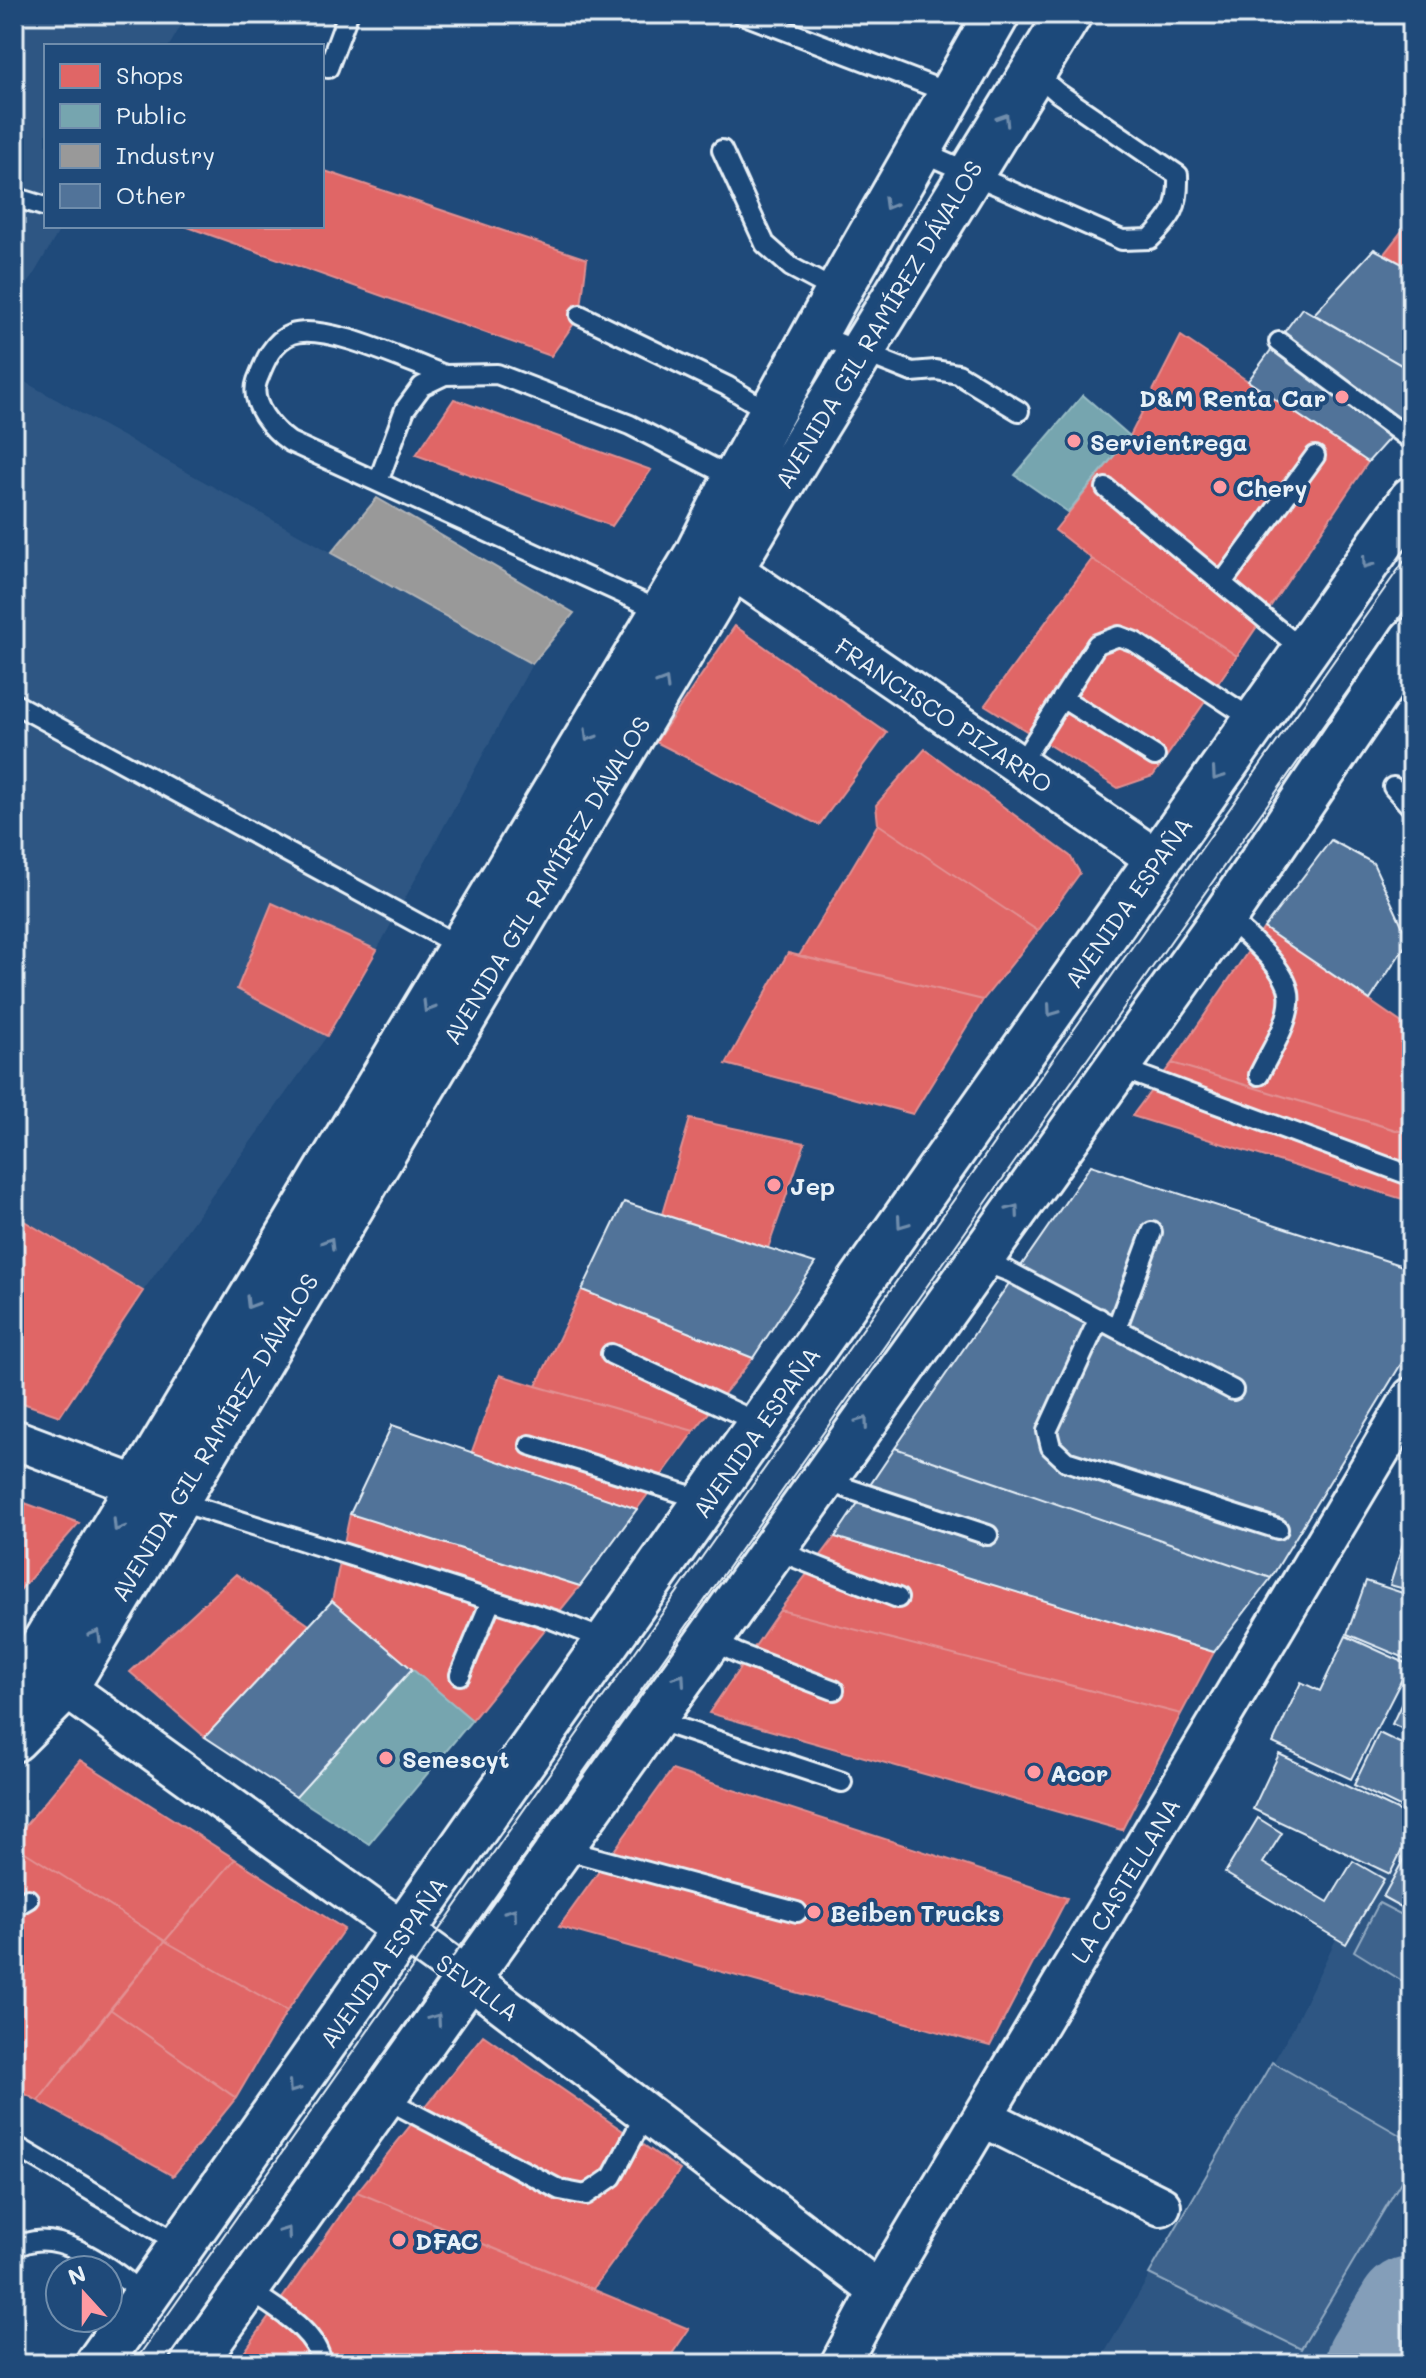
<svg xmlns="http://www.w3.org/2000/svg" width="1426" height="2378" viewBox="0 0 1426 2378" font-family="Mali,sans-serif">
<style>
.built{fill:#2e5683}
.green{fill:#3c628c;stroke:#92aac2;stroke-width:2}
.shops{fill:#e06666;stroke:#e29092;stroke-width:2}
.public{fill:#76a5af;stroke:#98bcc5;stroke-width:2}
.industry{fill:#999;stroke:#b1b3b6;stroke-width:2}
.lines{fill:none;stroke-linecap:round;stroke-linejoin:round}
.taxiway{stroke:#849eb9;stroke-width:110}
.building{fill:#517399;stroke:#e8f1f8;stroke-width:2}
.lane-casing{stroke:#e8f1f8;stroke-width:24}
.street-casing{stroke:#e8f1f8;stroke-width:44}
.secondary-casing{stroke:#e8f1f8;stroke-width:50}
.lane{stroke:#1f4a7a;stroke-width:18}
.street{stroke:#1f4a7a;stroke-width:38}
.secondary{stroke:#1f4a7a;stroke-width:44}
.tram{stroke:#e8f1f8;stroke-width:2}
.oneway{stroke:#6f8dac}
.poi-dot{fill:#ff9aa2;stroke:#1f4a7a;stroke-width:3}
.labels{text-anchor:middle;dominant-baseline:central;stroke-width:8;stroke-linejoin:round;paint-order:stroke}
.street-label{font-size:24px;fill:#e8f1f8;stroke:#1f4a7a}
.poi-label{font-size:24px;font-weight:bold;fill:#e8f1f8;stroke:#1f4a7a;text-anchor:start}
</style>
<rect width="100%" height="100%" fill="#1f4a7a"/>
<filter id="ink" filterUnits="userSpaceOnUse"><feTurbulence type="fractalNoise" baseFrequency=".0125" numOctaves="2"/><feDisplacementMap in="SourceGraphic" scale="16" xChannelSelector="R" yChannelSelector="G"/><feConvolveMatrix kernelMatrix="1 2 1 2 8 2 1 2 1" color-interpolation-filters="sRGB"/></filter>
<g filter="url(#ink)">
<!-- built -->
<path class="built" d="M14 14H188L169 46H46V226H62L14 308Z
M14 376 532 664 377 950 272 903 237 989 327 1036 143 1291 14 1215Z
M1412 1809V2364H1098L1292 2030 1335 1941Z"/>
<!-- green -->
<path class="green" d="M1379 1903 1412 1920V1987L1354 1951Z
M1272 2062 1412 2142V2163L1301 2349 1149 2274Z"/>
<!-- shops -->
<path class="shops" d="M322 170 587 259 580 315 551 356 185 226H322Z
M1412 218V269L1384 254Z
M1181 336 1368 462 1237 656 1092 559 1055 530 1130 436Z
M454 399 651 470 612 526 416 455Z
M1092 559 1237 656 1153 776 1118 788 985 705Z
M735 626 887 733 819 825 656 742Z
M925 749 1070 856 1080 873 1038 931 878 824 876 805Z
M878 824 1038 931 983 1000 799 956Z
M272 903 377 950 327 1036 237 989Z
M1264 928 1412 1030 1403 1132 1172 1063Z
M788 953 983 1000 913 1114 726 1064Z
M1172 1063 1412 1135V1202L1132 1116Z
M690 1119 805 1143 768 1248 662 1214Z
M14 1215 143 1291 60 1416 14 1400Z
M582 1290 753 1358 694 1431 536 1386Z
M500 1375 536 1386 694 1431 637 1509 471 1454Z
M14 1499 79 1523 14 1597Z
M350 1514 580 1586 472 1720 332 1601Z
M835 1537 1214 1652 1181 1714 780 1610Z
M236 1574 309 1625 205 1737 130 1672Z
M780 1610 1181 1714 1122 1830 709 1713Z
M80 1760 235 1859 165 1941 14 1845V1839Z
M672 1770 1067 1898 990 2046 559 1927Z
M14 1845 165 1941 38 2101 14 2088Z
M235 1859 344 1929 287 2011 165 1941Z
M165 1941 287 2011 236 2098 110 2009Z
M110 2009 236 2098 173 2176 38 2101Z
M483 2035 680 2170 593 2289 357 2192Z
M357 2192 689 2329 665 2364H236Z"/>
<!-- public -->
<path class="public" d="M1083 395 1130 436 1068 512 1015 475Z
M412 1669 472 1720 369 1844 296 1797Z"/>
<!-- industry -->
<path class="industry" d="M377 498 574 613 532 664 331 553Z"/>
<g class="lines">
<!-- taxiway -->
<path class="taxiway" d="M1380 2364 1412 2311"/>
</g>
<!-- building -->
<path class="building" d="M1374 249 1412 269V360L1406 368 1314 314Z
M1302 308 1412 371V413L1368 462 1248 381Z
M1331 840 1373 863 1409 940 1370 1000 1264 928Z
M1091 1165 1412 1269V1346L1271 1578 895 1448Z
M624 1202 815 1263 753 1358 582 1290Z
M392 1425 637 1509 580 1586 350 1514Z
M895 1448 1271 1578 1214 1652 835 1537Z
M1407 1531 1412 1533V1591L1390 1585Z
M1366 1581 1412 1596V1661L1347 1634Z
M332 1601 412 1669 296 1797 205 1737Z
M1346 1636 1412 1666V1676L1405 1673 1351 1779 1273 1743 1301 1682 1320 1691Z
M1412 1681V1733L1392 1724Z
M1379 1733 1412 1749V1813L1354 1785Z
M1279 1754 1412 1817V1830L1390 1874 1253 1809Z
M1258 1818 1282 1833 1263 1863 1328 1902 1353 1861 1384 1879 1346 1944 1225 1873Z
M1412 1844V1913L1383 1897Z"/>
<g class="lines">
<defs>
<path id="lane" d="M742 14 952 94
M328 68 348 14
M722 150 765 244 791 267 838 292
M919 151 1122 240 1150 239C1173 216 1179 207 1178 175L1058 93 1034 72
M14 197 46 207
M580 315 727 386 773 414
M816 334 912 372 936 370 958 374 1019 411
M1279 342 1412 441
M445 375C410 363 326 322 292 334 272 341 264 363 257 381 249 404 273 430 290 442L663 612
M378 482 405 409 422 386 445 375 497 374 630 425 735 479
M1106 488 1304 651
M1222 583 1315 456
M1062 698 1155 756
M17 705 463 948
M1019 766 1097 644 1119 636 1135 642 1255 721
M1393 787 1412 808
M1225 916C1244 933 1285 966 1289 993 1293 1019 1269 1053 1259 1075
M1117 1067 1412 1176
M979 1260 1010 1272 1233 1390
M1099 1318 1047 1431 1051 1447 1066 1461 1278 1529
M1117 1327 1152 1232
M611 1354 761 1424
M530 1445 707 1501
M825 1481 988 1535
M177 1501 554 1620 608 1641
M773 1549 898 1598
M708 1639 739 1654 834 1690
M460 1675 491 1601
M652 1719 842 1782
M562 1849 797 1912
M14 1907 28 1899
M382 2097 560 2190 586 2195 612 2177 646 2113
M14 2145 182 2245
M14 2249C55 2220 115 2272 146 2296
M246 2288C273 2308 316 2328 322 2364"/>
<path id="street" d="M707 552 1158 860
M14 1439 165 1496
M41 1670 467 1977 879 2291
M983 2117 1161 2206
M840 2364 879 2291 1412 1397"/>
<path id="secondary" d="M14 1682 32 1664 698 553 735 479 838 292 997 14
M14 1739 65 1688 811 434 1069 14
M98 2364 1412 499
M193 2364 1225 916 1412 640"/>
</defs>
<!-- lane casing -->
<use href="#lane" class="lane-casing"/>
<!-- street casing -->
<use href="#street" class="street-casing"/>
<!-- secondary casing -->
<use href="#secondary" class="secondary-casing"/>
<!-- lane -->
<use href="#lane" class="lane"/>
<!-- street -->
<use href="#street" class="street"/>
<!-- secondary -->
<use href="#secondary" class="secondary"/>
<!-- tram -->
<path class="tram" d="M133 2364 1412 550
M165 2364 1412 600"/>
</g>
<!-- one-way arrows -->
<defs><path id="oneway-chevron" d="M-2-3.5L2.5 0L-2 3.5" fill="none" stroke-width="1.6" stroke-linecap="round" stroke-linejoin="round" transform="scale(2)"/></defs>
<g class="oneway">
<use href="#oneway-chevron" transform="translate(1004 119) rotate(-57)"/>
<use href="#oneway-chevron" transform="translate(889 204) rotate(120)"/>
<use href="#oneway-chevron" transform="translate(1367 563) rotate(125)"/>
<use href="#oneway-chevron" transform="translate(664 683) rotate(-59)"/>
<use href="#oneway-chevron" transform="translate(589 736) rotate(121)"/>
<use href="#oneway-chevron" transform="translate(1217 775) rotate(125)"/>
<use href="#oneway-chevron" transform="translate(428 1007) rotate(121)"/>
<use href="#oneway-chevron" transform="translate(1052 1011) rotate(125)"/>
<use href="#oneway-chevron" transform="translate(1014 1210) rotate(-54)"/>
<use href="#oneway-chevron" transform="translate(902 1223) rotate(125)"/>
<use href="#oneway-chevron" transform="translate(329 1243) rotate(-59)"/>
<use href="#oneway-chevron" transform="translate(251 1303) rotate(121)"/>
<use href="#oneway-chevron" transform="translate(863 1422) rotate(-54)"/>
<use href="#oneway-chevron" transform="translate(118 1526) rotate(122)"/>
<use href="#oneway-chevron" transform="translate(96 1635) rotate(-60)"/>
<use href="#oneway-chevron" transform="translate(680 1679) rotate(-55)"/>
<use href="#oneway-chevron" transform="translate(512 1913) rotate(-54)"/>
<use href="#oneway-chevron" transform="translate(436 2019) rotate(-55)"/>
<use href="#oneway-chevron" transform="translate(293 2088) rotate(125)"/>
<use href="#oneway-chevron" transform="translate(286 2232) rotate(-55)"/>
</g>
</g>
<!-- markers -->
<g class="poi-dot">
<circle cx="1342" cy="397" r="8"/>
<circle cx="1074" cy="441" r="8"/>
<circle cx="1220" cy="487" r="8"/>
<circle cx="774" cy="1185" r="8"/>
<circle cx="386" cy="1758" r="8"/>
<circle cx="1034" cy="1772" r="8"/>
<circle cx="814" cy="1912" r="8"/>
<circle cx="399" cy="2240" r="8"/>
</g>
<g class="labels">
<!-- street labels -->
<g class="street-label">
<text transform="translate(878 324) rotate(-59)">AVENIDA GIL RAMÍREZ DÁVALOS</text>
<text transform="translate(944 715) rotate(34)">FRANCISCO PIZARRO</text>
<text transform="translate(546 880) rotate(-59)">AVENIDA GIL RAMÍREZ DÁVALOS</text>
<text transform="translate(1128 902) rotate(-55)">AVENIDA ESPAÑA</text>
<text transform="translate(756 1432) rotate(-55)">AVENIDA ESPAÑA</text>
<text transform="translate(214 1437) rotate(-59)">AVENIDA GIL RAMÍREZ DÁVALOS</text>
<text transform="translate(1125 1880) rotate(-59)">LA CASTELLANA</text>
<text transform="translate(383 1962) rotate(-55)">AVENIDA ESPAÑA</text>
<text transform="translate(478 1987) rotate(36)">SEVILLA</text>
</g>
<!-- poi labels -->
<g class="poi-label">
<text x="1326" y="397" text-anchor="end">D&amp;M Renta Car</text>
<text x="1090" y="441">Servientrega</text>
<text x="1236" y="487">Chery</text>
<text x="790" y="1185">Jep</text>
<text x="402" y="1758">Senescyt</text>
<text x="1050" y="1772">Acor</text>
<text x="830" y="1912">Beiben Trucks</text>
<text x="415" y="2240">DFAC</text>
</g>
</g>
<!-- margin -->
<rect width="1426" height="2378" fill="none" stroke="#1f4a7a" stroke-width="48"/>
<rect x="24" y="24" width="1378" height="2330" fill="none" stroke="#e8f1f8" stroke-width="3" filter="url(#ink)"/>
<!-- legend -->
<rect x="44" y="44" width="280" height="184" fill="#1f4a7a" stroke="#6f8dac" stroke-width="2"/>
<rect x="60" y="64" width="40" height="24" fill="#e06666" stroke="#6f8dac" stroke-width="2"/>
<text x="116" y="84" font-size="24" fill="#e8f1f8">Shops</text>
<rect x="60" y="104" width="40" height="24" fill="#76a5af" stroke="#6f8dac" stroke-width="2"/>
<text x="116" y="124" font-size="24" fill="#e8f1f8">Public</text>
<rect x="60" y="144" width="40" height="24" fill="#999999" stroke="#6f8dac" stroke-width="2"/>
<text x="116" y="164" font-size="24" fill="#e8f1f8">Industry</text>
<rect x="60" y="184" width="40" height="24" fill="#517399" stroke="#6f8dac" stroke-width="2"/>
<text x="116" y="204" font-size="24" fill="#e8f1f8">Other</text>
<!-- north arrow -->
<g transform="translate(84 2294) rotate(339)"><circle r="38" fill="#1f4a7a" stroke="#6f8dac" stroke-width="2"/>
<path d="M0-6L14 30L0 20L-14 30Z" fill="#ff9aa2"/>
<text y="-12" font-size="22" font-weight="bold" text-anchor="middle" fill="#e8f1f8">N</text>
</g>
</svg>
